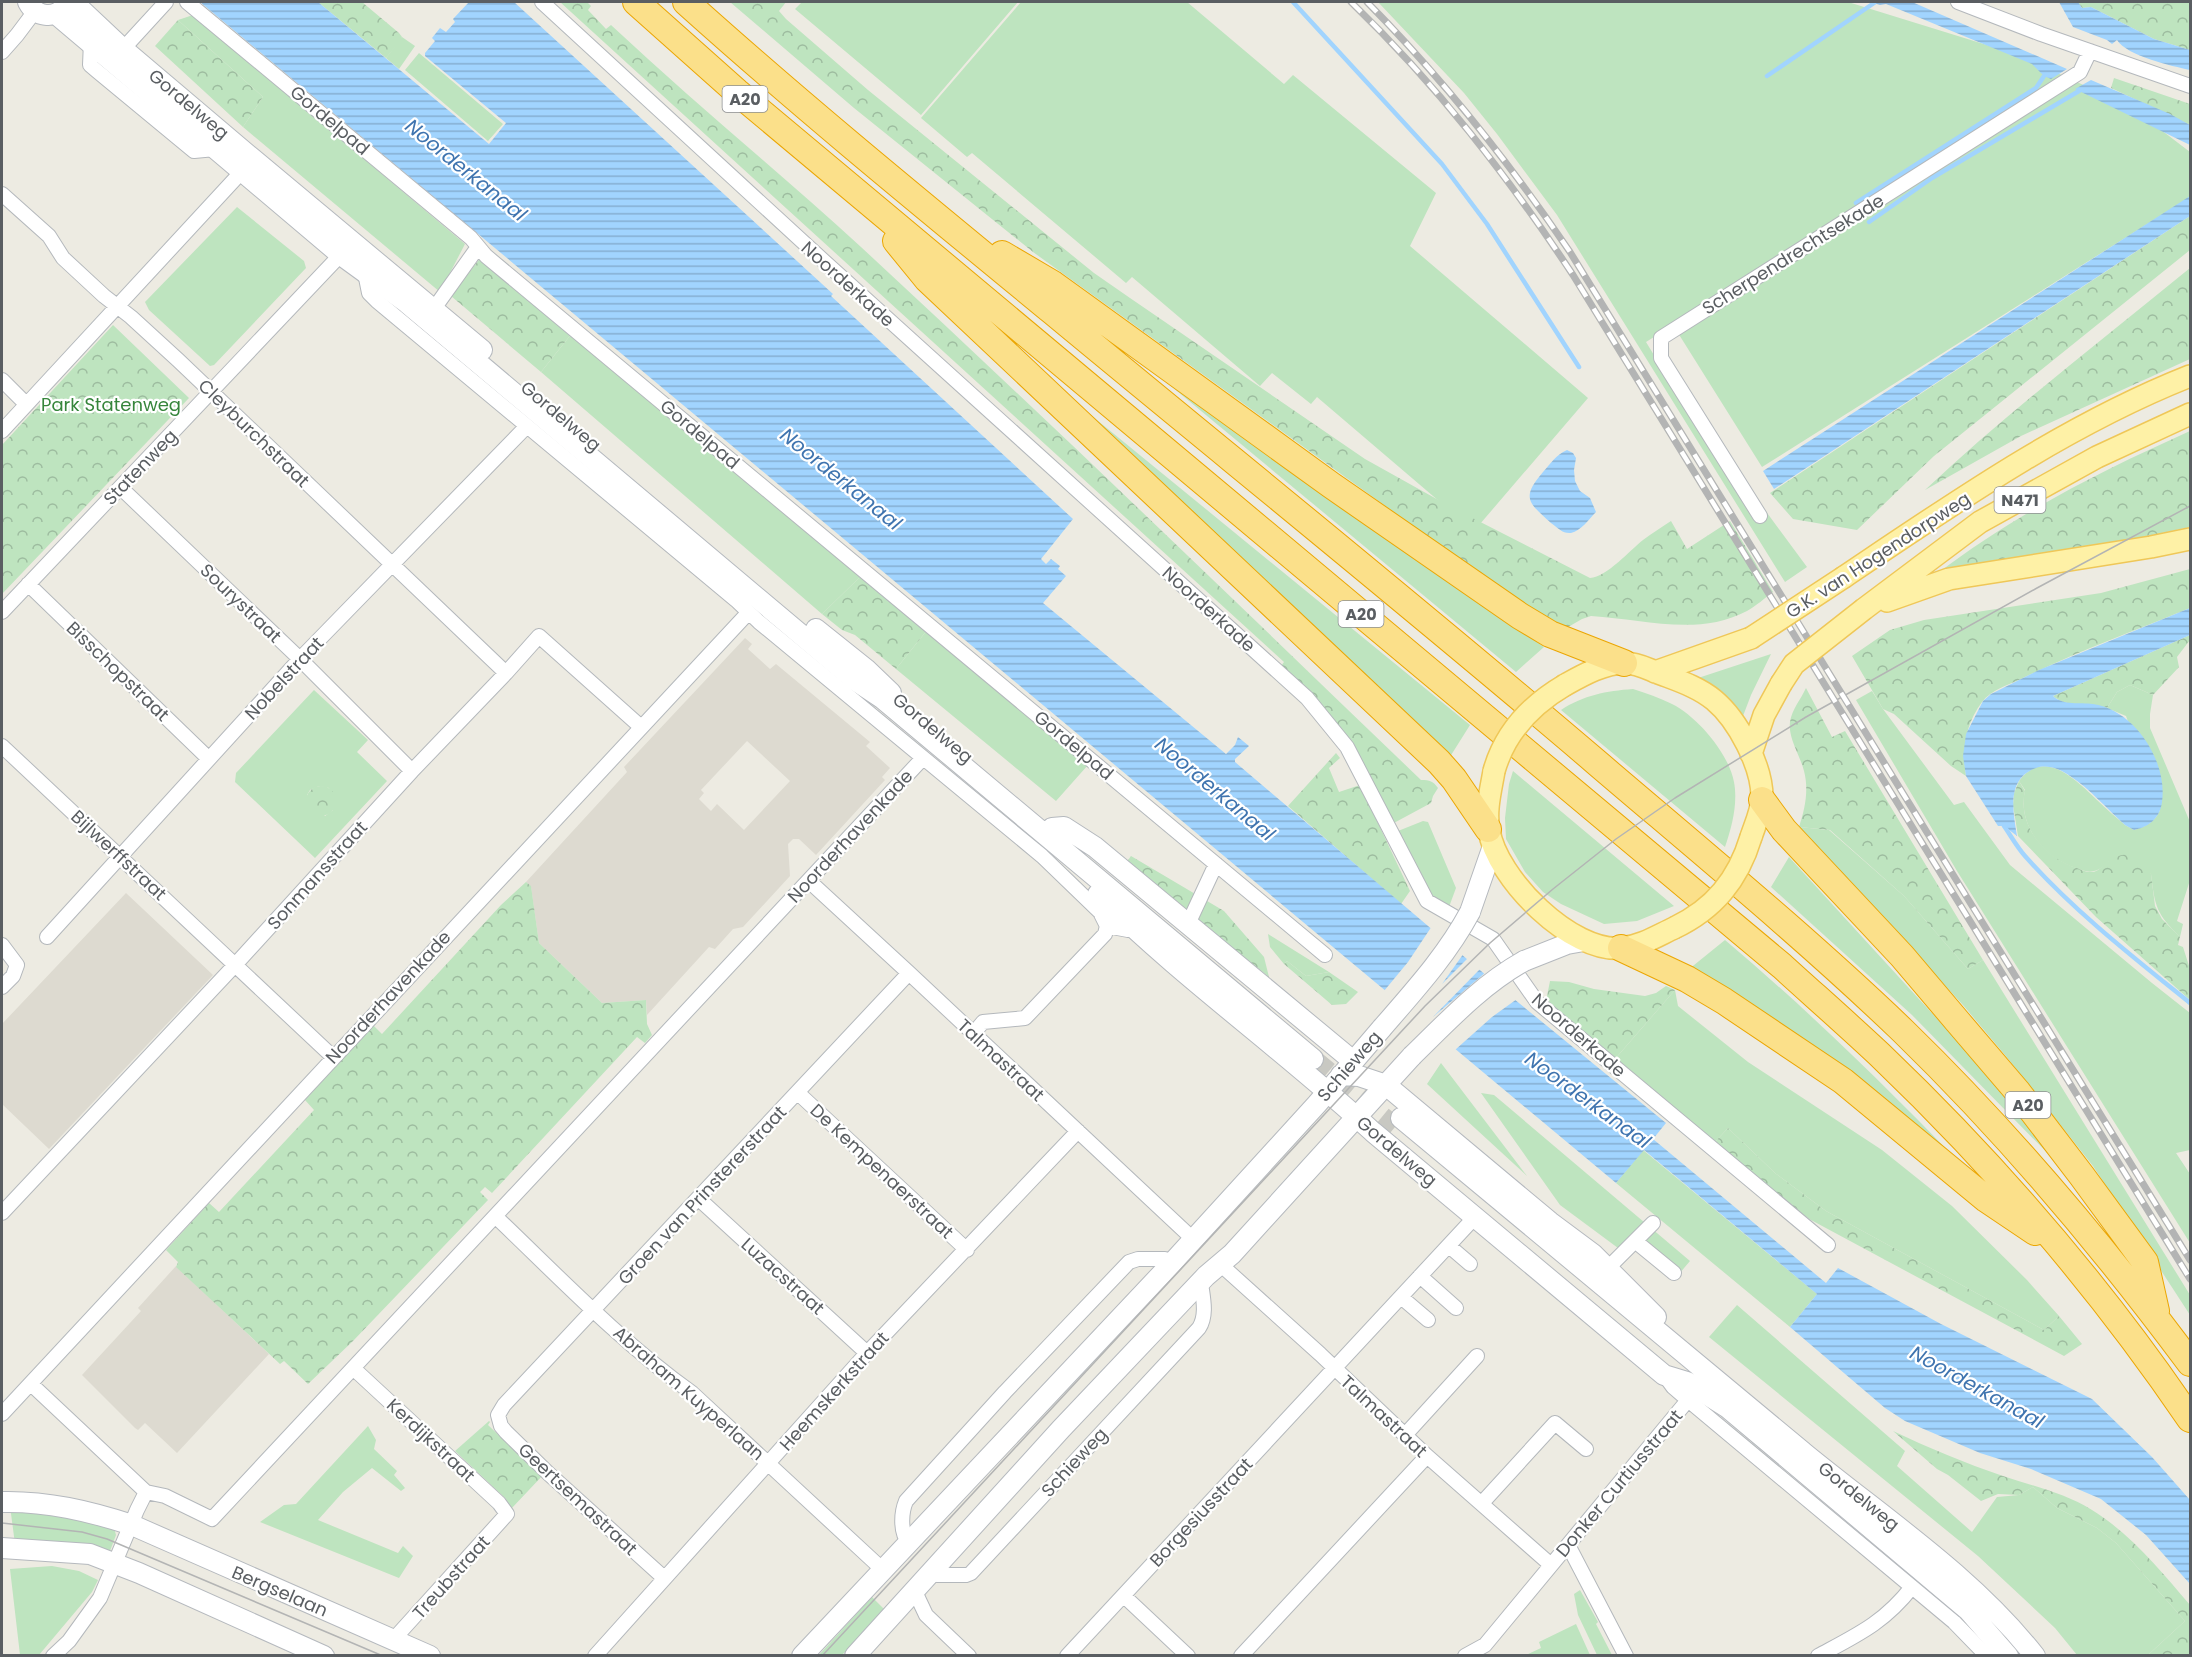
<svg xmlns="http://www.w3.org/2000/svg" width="2192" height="1657" viewBox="0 0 2192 1657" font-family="Poppins,sans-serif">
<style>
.education{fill:#dddad0;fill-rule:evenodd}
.green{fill:#bee4bf;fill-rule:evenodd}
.forest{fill:url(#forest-crowns)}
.water{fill:url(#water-rules)}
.pier{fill:#edebe2}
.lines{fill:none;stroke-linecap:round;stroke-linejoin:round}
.stream{stroke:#a1d4fe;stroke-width:4.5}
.secondary-tunnel{stroke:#c8c8c2;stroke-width:20;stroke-dasharray:20 10;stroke-linecap:butt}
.street-casing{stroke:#b4b8bc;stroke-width:16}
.secondary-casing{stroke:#b5b9be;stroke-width:22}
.primary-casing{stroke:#efc758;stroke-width:24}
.highway-casing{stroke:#eba603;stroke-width:28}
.street{stroke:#fff;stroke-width:14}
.secondary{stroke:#fff;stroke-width:20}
.primary{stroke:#fef1a6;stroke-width:21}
.highway{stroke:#fbe08a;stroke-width:26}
.tram{stroke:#b3b4b4;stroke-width:1.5}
.rail-casing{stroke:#b3b4b4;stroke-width:7}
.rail{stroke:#fff;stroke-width:4.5;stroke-dasharray:14;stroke-linecap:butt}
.secondary-bridge-casing{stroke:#b5b9be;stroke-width:22;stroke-linecap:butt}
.primary-bridge-casing{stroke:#efc758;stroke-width:24;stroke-linecap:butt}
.secondary-bridge{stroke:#fff;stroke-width:20}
.primary-bridge{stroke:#fef1a6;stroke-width:21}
.labels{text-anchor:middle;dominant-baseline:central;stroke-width:4.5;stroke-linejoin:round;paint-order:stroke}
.shield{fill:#fff;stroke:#8c8e91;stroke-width:1.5}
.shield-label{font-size:16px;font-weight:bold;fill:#5a5e62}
.street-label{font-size:18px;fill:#5a5e62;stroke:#fff}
.park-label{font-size:18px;fill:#36853b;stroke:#fff}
.water-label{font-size:20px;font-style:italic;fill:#3f74af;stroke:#fff}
</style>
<defs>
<pattern id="forest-crowns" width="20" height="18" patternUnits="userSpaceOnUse" patternTransform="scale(1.5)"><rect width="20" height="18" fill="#bee4bf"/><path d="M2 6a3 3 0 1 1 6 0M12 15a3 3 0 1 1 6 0" fill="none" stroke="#9dbc9f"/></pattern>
<pattern id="water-rules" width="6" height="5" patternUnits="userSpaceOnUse" patternTransform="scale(1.5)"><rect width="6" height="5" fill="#a1d4fe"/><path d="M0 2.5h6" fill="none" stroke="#86afd1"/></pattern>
</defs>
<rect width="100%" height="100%" fill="#edebe2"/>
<!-- education -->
<path class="education" d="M745 638 752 644 748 649 770 669 776 664 870 742 866 746 890 768 882 777 885 780 816 855 799 839H793L788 844 790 876 743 927 733 929 715 949 709 947 647 1015 646 1000 602 1003 539 943 531 887 526 882 627 772 624 767ZM747 741 790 781 744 830 717 804 711 811 699 799 704 793 701 790Z
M126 893 213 975 49 1149 2 1104V1024Z
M176 1266 269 1354 177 1453 145 1423 138 1430 135 1428 82 1375 141 1311 138 1308Z"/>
<!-- green -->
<path class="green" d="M802 2H1018L921 115 795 9Z
M1021 2H1187L1284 84 1293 75 1436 193 1410 246 1588 398 1474 531 1317 397 1311 404 1272 373 1260 386 1132 277 1126 283 972 153 967 157 921 118Z
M1378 2H1848L2016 54 2131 107 2190 152V197L1762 467 1673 325 1646 342 1750 513 1762 506 1807 567 1785 582 1557 215 1497 134 1464 93Z
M193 15 465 244 440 292 243 127 263 97 178 20Z
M402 37 415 46 399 69 386 58Z
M419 53 503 124 488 141 405 70Z
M237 207 304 261 306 268 214 365 210 366 149 310 145 302Z
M573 332 861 576 822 614 541 372Z
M1154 372 1520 630 1544 647 1516 672Z
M1059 389 1470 725 1448 760Z
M928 629 1088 765 1056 801 896 669Z
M1771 654 1751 695 1743 716 1715 694 1692 680Z
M2130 685 2153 695 2150 714V728L2190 822V880L2177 921 2183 924 2180 937C2156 913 2155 907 2151 874L2109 861C2105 865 2100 870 2094 871 2088 873 2082 870 2076 868 2044 858 2017 825 2025 790L2019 781C2044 747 2076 780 2097 800 2106 809 2116 817 2125 825L2134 830C2147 826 2155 822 2160 810L2126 716 2107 708 2117 692Z
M1633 689C1646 693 1660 698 1672 704 1698 717 1729 754 1734 782 1738 803 1732 827 1725 847L1561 710C1584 695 1606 691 1633 689Z
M314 690 368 740 357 752 387 781 315 858 235 782 236 773ZM319 786 329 788 333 810 325 816 307 795 310 790Z
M1872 691 1883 709 1954 805 1964 802 2010 865 2152 983 2190 1013V1150L2176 1153 2190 1174V1243L1957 871 1856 700Z
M1513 771 1674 906 1637 921 1604 924 1561 904 1543 892 1525 872 1506 839 1505 818 1509 784Z
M1423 821 1428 822 1456 888 1446 915 1433 903 1398 831Z
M1799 827 1829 830 1904 896 1968 969 1983 960 2190 1295V1315L2093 1166 2005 1055 1963 1005Z
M1789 857 1983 1069 2066 1172 1912 1015 1771 887Z
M1268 934 1329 972 1306 976 1287 961 1284 964 1270 947Z
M1725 940C1815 1016 1898 1098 1979 1183L1683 974Z
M1675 990 1678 1006 1748 1062 1882 1150 1952 1206 2027 1280 2059 1316 2044 1330 1826 1211 1775 1173 1728 1128 1715 1142 1615 1059Z
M1441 1063 1527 1176 1427 1084Z
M1481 1093 1494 1095 1690 1261 1679 1274 1631 1234 1618 1248 1560 1205Z
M1643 1150 1817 1294 1790 1327 1616 1183Z
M1737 1305 1905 1451 1897 1466 1972 1532 1997 1497 2019 1495 2033 1487 2057 1508 2097 1528 2116 1543 2185 1621 2148 1655H2077L2055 1628 1978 1556 1709 1337Z
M368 1426 376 1440 374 1449 397 1471 394 1475 405 1488 401 1491 372 1468 343 1492 318 1520 398 1553 403 1546 413 1556 399 1578 260 1522 284 1505 296 1504Z
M10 1506 51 1510 114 1528 116 1535 110 1551 79 1544H15Z
M52 1566 79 1571 98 1580 92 1592 39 1655H20L10 1569Z
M1580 1590 1598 1622 1596 1624 1612 1655H1597L1578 1615 1574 1594Z
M872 1597 885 1610 842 1655 818 1656Z
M1576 1624 1590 1655H1526L1541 1648 1539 1642Z"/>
<!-- forest -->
<path class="forest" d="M318 2H362L399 33 402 37 401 40 386 58Z
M560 2H587L591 6 588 10 606 29 611 25C692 101 779 172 861 247 1050 422 1235 601 1421 780 1430 780 1433 781 1438 788L1433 796 1431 803 1392 824 1363 765 1281 666 1284 662Z
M730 2H786L779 11 786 19 868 90 1094 273 1130 298 1365 459 1451 507 1590 578C1607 577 1630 550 1643 540 1652 533 1662 527 1671 521L1687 549 1730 521 1773 592C1765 598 1756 606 1747 611 1698 637 1643 619 1591 616L1582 619 1563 630 1427 536 1033 252 854 108Z
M2078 2H2190V50L2154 39 2091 7 2082 8Z
M178 20 263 97 243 127 155 46Z
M2114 78 2190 104V125L2111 88Z
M2190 216V250L1934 456 1857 530 1793 519 1770 493Z
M481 257 573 332 541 372 451 296Z
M2190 268V359L2021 436 1925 490C2009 411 2101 341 2190 268Z
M113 325 189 398 2 594V445Z
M2190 431V527L2110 544 1937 574C2015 514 2101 471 2190 431Z
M2190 569V608C2134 631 2076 652 2021 679 2008 685 1991 690 1982 702 1965 725 1962 749 1966 776L1951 766 1894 714 1883 709 1852 656 1890 630 1924 620 2101 593Z
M861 576 928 629 896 669 855 635 842 630 822 614Z
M2190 635V640L2177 657 2179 667 2153 695 2130 685 2117 692 2107 708C2090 703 2066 708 2053 696Z
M1806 688 1832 737 1845 731 1983 960 1968 969 1904 896 1830 830 1799 827C1805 809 1809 790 1804 771 1800 755 1788 739 1790 722 1792 709 1801 699 1806 688Z
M1336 753 1340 758 1329 768 1339 792 1360 785 1410 891 1401 904 1288 806Z
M2019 781 2025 791C2017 825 2045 858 2077 868 2081 870 2086 872 2090 872 2099 873 2103 864 2110 860 2116 856 2124 854 2132 854L2151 874 2155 906 2162 919 2180 937 2178 945 2183 947 2190 969V1000L2096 917 2018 836 2013 805 2014 793Z
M306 801a15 15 0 1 1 30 0a15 15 0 1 1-30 0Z
M1131 856 1224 911 1264 957 1269 977 1126 863Z
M526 882 531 886 539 943 602 1003 646 1000 647 1024 652 1035 645 1043 637 1037 492 1193 485 1187 480 1192 488 1200 353 1341 308 1384 284 1361 280 1364 176 1267 178 1262 166 1250 209 1203 219 1212 314 1110 305 1100 373 1025 382 1034 501 905Z
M1287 961 1306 976 1329 972 1358 992 1346 1004 1332 1005 1284 964Z
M1550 981 1569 982 1594 989 1645 996 1656 993 1666 986 1675 990 1615 1059 1546 1001Z
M1728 1128 1775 1173 1826 1211 2044 1330 2059 1316 2082 1344 2064 1356 1811 1220 1798 1211 1715 1142Z
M489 1421 490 1422 488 1425 539 1473H545L511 1509 507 1504 506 1499 455 1451Z
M1893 1431C1929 1448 1965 1463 2003 1476 2033 1486 2065 1493 2092 1510 2131 1534 2161 1571 2190 1605V1655H2148L2185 1621 2116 1543 2097 1528 2057 1508 2033 1487 2019 1495 1998 1494 1981 1501 1948 1475 1937 1469Z"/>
<!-- water -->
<path class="water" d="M200 2H318L489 144 506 123 425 56V53L435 41 432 38 440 28 446 32 455 22 453 19 469 2H514L833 294 831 296 1073 519 1041 559 1046 564 1051 559 1060 566 1058 569 1066 576 1043 603 1226 754 1235 745 1238 737 1249 746 1235 759V762L1514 999 1666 1123 1653 1139 1826 1283 1838 1268 1941 1324 2092 1399 2152 1457 2190 1500V1584L2146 1535 2101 1499 2031 1469 1980 1453 1905 1421 1885 1408 1790 1327 1817 1294 1812 1290 1644 1150 1616 1183Z
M1870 2H1912L2067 69 2051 79 2044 76 2032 64 1886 4 1880 5Z
M2059 2H2078L2082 8 2091 7 2154 39 2190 50V70C2172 66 2127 56 2117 40L2112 44 2107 40 2073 27Z
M2091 80 2170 114 2190 125V145L2075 89Z
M2190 196V216L1774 489 1763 471Z
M1567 450 1573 453 1576 458 1574 470 1575 481 1580 491 1590 498 1596 512C1589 519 1581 531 1571 533 1563 534 1558 528 1551 523 1528 502 1521 498 1543 472 1551 463 1556 455 1567 450Z
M2190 608V635L2053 696C2064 706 2080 702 2093 704 2135 710 2168 762 2162 802 2160 818 2149 827 2134 830L2125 825C2108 810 2089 788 2070 776 2060 769 2047 764 2036 768 2006 779 2013 811 2017 836L2004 826H1998L1966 776 1963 756 1966 734 1983 701 1991 694 2039 670Z"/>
<!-- pier -->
<path class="pier" d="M1432 926 1464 953 1442 984 1469 957 1481 968 1433 1017 1486 972 1517 999 1492 1017 1455 1050 1384 991 1408 962Z"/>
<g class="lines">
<!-- stream -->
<path class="stream" d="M1293 2 1442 164 1487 224 1579 367
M1767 76 1874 3
M1856 203 2036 88 2044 76
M1869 222 1932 178 2079 91
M2004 826C2011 836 2017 847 2025 856 2074 911 2133 957 2190 1003"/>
<!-- secondary-tunnel -->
<path class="secondary-tunnel" d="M1313 1059 1395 1127"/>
<defs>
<path id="street" d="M187 2 471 238 486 256 1325 955
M542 2 816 254 1307 698 1347 747 1427 901 1493 939 1537 1002 1828 1245
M1958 2 2041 34 2190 86
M91 42 90 65 97 71 194 151 215 149
M123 49 166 2
M2 52 17 35 35 11
M2 194 49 236 63 258 104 296 131 317 178 360 506 673
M365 273 369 293 377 301 736 600 759 622 1042 856 1100 912 1107 926 1128 930 1131 927
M433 310 478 247
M2 380 26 404
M2 431 247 166
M121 488 300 659 412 771
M1760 516 1661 358V338L2080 72 2090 51
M28 584 208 758
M2 612 347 248
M2 746 333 1057
M809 881 909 973 1193 1239
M1188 924 1216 864
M47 937 300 659 527 426
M2 945 17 965 13 976 2 987
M973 1034 983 1022 1025 1018 1105 934 1107 926
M798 1093 967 1250
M699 1199 867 1353
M2 1213 235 965 412 771 506 673 539 636 641 727
M495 1216C559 1277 621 1342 692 1393L882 1569
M1635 1241 1674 1273
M1449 1246 1470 1264
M1220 1264 1320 1354 1427 1456 1551 1565
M1608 1268 1653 1223
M1420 1276 1456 1308
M1401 1297 1428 1320
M353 1368 499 1503 507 1514 393 1640
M1665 1376 1673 1387 1688 1400 1954 1622 1987 1656
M31 1384 146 1492 165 1496 212 1519 923 758
M2 1414 748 613
M1405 1435 1477 1356
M1482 1503 1555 1423 1586 1449
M909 1543C900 1533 901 1513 906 1501L1005 1392 1129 1262 1138 1259H1165L1171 1264
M1568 1545 1626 1656
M932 1571 937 1575H966L971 1573 1199 1328C1206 1317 1204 1303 1202 1290L1198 1285
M663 1577 549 1474 506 1432 501 1426 498 1415 504 1405 909 973
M913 1592 918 1598 926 1615 969 1656
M1124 1596 1188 1656
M53 1656 69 1641 100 1598 137 1510 146 1492
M595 1656 867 1353 1078 1131
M1067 1656 1475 1217
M1241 1656 1427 1456
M1465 1656 1485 1645 1688 1400
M1818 1656C1857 1635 1884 1623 1912 1587"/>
<path id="secondary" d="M28 2C36 17 54 20 66 6
M73 2 123 49 253 159 482 350
M56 14 341 255 407 303 856 681 883 699 1313 1059
M816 629 866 669 891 693
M1052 828 1064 827 1095 847 1353 1061
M1098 894C1184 979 1284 1050 1373 1132L1664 1375 1687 1382 1728 1408 1968 1610 2008 1656
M1470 912 1493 846
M1524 961 1567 944 1584 941
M1341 1075 1359 1076 1386 1085 1550 1222 1593 1254 1656 1317
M1401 1118C1535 1230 1669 1341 1803 1452 1882 1517 1971 1575 2035 1656
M2 1502C47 1501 89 1511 132 1525L430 1656
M2 1548 90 1554 139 1573 324 1656
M802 1656 1171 1264 1317 1104 1382 1028
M855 1656 1061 1429 1206 1276 1232 1254 1412 1056"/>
<path id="primary" d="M1844 577C1954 503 2066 425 2190 376
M1887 601 1949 579 2151 547 2190 539
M1864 609 1980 522 2097 457 2190 414
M1655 672 1751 638
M1565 685C1583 675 1604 663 1625 663 1636 663 1646 668 1656 672 1676 680 1697 686 1714 700 1738 720 1762 766 1762 797 1762 810 1755 825 1751 837
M1751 754 1764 715 1781 684
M1494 771C1491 789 1485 811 1489 830 1496 878 1572 954 1622 948 1641 946 1657 936 1674 928"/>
<path id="highway" d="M636 2 737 92 1782 966C1815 996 1848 1025 1880 1055 1995 1165 2101 1288 2190 1419
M686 2C805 109 929 210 1053 312 1234 462 1417 609 1596 762 1699 850 1805 937 1903 1031 2008 1133 2103 1246 2190 1363
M896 241 927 279 1439 762 1454 779 1488 829
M1002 254 1053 284 1331 485 1520 616 1550 634 1624 663
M1762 800 1784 830 1902 956 1958 1022 2017 1091 2082 1176 2145 1262 2156 1311
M1621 948 1687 979 1724 1001 1843 1081 1986 1199 2035 1232"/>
</defs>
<!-- street casing -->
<use href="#street" class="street-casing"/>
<!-- secondary casing -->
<use href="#secondary" class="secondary-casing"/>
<!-- primary casing -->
<use href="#primary" class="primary-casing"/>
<!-- highway casing -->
<use href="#highway" class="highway-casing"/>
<!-- street -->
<use href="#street" class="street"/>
<!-- secondary -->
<use href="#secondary" class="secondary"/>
<!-- primary -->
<use href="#primary" class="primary"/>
<!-- highway -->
<use href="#highway" class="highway"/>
<!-- tram -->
<path class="tram" d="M2 1523 82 1532 107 1539 383 1656
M822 1656 1425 1006 1490 943 1553 889 1616 839 1675 798 1806 717 2037 588 2190 506"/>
<defs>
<path id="rail" d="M1351 2C1437 85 1507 175 1573 275L2190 1279
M1367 2C1443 79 1509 162 1570 252L2190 1260"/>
</defs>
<!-- rail casing -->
<use href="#rail" class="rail-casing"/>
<!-- rail -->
<use href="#rail" class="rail"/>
<defs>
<path id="secondary-bridge" d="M1382 1028C1414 991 1447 955 1470 912
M1412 1056C1447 1022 1481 985 1524 961"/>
<path id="primary-bridge" d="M1751 638 1844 577
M1781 684 1794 664 1864 609
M1494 771C1505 732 1531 705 1565 685
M1674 928C1714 909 1738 880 1751 837"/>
</defs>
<!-- secondary-bridge casing -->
<use href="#secondary-bridge" class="secondary-bridge-casing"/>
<!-- primary-bridge casing -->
<use href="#primary-bridge" class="primary-bridge-casing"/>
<!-- secondary-bridge -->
<use href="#secondary-bridge" class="secondary-bridge"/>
<!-- primary-bridge -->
<use href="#primary-bridge" class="primary-bridge"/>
</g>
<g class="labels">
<!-- shield labels -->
<g class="shield">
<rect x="722.5" y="86" width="45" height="26" rx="4.5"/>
<rect x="1994.5" y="487" width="51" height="26" rx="4.5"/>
<rect x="1338.5" y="601" width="45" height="26" rx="4.5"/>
<rect x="2005.5" y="1092" width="45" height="26" rx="4.5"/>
</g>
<g class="shield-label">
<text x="745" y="99">A20</text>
<text x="2020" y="500">N471</text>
<text x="1361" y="614">A20</text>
<text x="2028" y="1105">A20</text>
</g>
<!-- street labels -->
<g class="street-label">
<text transform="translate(189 104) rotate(40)">Gordelweg</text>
<text transform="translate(330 120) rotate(40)">Gordelpad</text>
<text transform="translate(1793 254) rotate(-32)">Scherpendrechtsekade</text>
<text transform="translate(848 284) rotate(42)">Noorderkade</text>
<text transform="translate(561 416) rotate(40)">Gordelweg</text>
<text transform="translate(254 433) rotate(44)">Cleyburchstraat</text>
<text transform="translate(700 434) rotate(40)">Gordelpad</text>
<text transform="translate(140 467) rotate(-46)">Statenweg</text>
<text transform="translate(1878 555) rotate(-33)">G.K. van Hogendorpweg</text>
<text transform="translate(241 603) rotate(44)">Sourystraat</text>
<text transform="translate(1209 609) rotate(42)">Noorderkade</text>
<text transform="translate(118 671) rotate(44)">Bisschopstraat</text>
<text transform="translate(284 678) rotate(-47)">Nobelstraat</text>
<text transform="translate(933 728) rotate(40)">Gordelweg</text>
<text transform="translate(1074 745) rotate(40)">Gordelpad</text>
<text transform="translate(850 836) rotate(-47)">Noorderhavenkade</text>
<text transform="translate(119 855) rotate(43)">Bijlwerffstraat</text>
<text transform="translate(317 875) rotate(-48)">Sonmansstraat</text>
<text transform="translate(388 997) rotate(-47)">Noorderhavenkade</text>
<text transform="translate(1579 1035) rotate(41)">Noorderkade</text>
<text transform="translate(1001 1060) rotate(43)">Talmastraat</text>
<text transform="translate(1349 1066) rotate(-49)">Schieweg</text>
<text transform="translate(1397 1151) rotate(40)">Gordelweg</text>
<text transform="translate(882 1171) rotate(43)">De Kempenaerstraat</text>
<text transform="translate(702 1195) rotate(-47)">Groen van Prinstererstraat</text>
<text transform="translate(783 1276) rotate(42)">Luzacstraat</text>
<text transform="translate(834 1391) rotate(-48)">Heemskerkstraat</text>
<text transform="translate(689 1393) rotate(41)">Abraham Kuyperlaan</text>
<text transform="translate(1384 1416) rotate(43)">Talmastraat</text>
<text transform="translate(431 1440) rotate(43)">Kerdijkstraat</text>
<text transform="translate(1074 1462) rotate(-47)">Schieweg</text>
<text transform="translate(1619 1483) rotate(-50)">Donker Curtiusstraat</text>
<text transform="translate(1859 1496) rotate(39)">Gordelweg</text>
<text transform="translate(578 1499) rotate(43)">Geertsemastraat</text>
<text transform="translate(1201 1512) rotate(-47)">Borgesiusstraat</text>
<text transform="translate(451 1577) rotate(-48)">Treubstraat</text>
<text transform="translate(280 1591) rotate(23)">Bergselaan</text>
</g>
<!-- park labels -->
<g class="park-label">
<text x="111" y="404">Park Statenweg</text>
</g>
<!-- water labels -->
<g class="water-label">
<text transform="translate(466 170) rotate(39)">Noorderkanaal</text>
<text transform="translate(841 479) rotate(39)">Noorderkanaal</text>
<text transform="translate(1215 789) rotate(40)">Noorderkanaal</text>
<text transform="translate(1588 1100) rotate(36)">Noorderkanaal</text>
<text transform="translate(1977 1387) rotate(29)">Noorderkanaal</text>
</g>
</g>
<!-- border -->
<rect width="2192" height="1657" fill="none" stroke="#5a5e62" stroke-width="6"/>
</svg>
